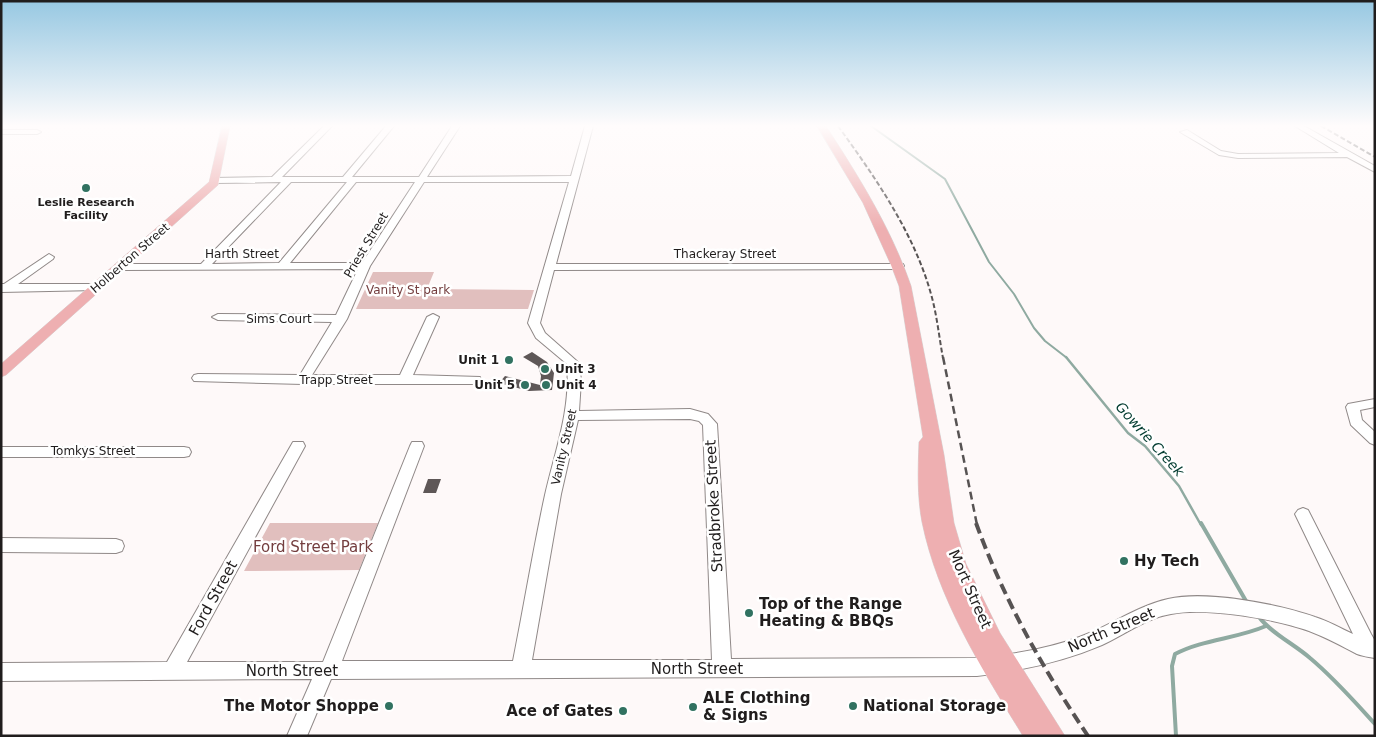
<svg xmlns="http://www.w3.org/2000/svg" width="1376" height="737" viewBox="0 0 1376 737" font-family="'DejaVu Sans',sans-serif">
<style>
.green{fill:#e1bfbe}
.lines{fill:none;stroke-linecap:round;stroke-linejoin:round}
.stream-far2{stroke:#8faaa1;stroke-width:2}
.stream-far1{stroke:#8faaa1;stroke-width:2.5}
.stream{stroke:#8faaa1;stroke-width:4}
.building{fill:#5e5757}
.minor-casing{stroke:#908988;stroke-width:2}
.major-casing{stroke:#d7d6d6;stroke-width:1}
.minor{fill:#fff;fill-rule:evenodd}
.major{fill:#eeafb1;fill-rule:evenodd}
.rail-far2{stroke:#575353;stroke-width:2;stroke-dasharray:5 2.5;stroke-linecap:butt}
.rail-far1{stroke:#575353;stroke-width:2.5;stroke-dasharray:8 4.5;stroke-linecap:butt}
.rail{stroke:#575353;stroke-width:4;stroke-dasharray:11 5.5;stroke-linecap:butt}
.poi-dot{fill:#317261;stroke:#fff;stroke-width:2}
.labels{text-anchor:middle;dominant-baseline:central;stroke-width:5;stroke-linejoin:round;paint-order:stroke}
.far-poi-label{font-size:11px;font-weight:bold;fill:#201d1d;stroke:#fff}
.street-label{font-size:12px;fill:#201d1d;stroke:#fff}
.park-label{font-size:12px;fill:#733d3e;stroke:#fff}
.poi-label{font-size:12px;font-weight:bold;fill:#201d1d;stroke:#fff;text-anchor:end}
.water-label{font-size:14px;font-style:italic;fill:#003b2f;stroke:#fff}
.near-street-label{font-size:15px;fill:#201d1d;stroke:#fff}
.near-park-label{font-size:15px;fill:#733d3e;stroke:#fff}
.near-poi-label{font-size:15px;font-weight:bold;fill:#201d1d;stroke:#fff;text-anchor:start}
</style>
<rect width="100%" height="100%" fill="#fef9f9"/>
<!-- green -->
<path class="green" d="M373 272H434L427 289 534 290 528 309H356Z
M270 523H378L359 570 244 571Z"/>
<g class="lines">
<!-- stream-far2 -->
<path class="stream-far2" d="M871 126 945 179 989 262 1014 294 1034 328 1045 341 1067 358"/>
<!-- stream-far1 -->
<path class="stream-far1" d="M1066 357 1128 433 1145 446 1179 486 1201 525"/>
<!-- stream -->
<path class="stream" d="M1201 523 1246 601
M1259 617C1271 633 1294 644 1310 658 1334 678 1354 701 1375 724
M1176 736 1172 666 1175 654C1204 639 1236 639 1266 626"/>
</g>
<!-- building -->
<path class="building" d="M532 352 547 362 554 373 552 390 529 391 499 383 505 376 540 385 541 376 538 366 523 357Z
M428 479H441L436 493H423Z"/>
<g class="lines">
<defs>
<path id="minor" d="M324 126H332L282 177H343L386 126H394L352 177H419L452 126H460L427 177 571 176 585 126H593L556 264H903L904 266 899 269 554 270 540 323 545 333 579 363 581 380 579 411 690 409 708 414 717 424 731 659 977 658C1016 654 1055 648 1092 632 1117 621 1141 605 1168 599 1206 590 1278 604 1315 617 1328 621 1340 628 1353 634L1295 514 1298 510 1303 508 1308 510 1371 634 1375 641V658C1369 657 1362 656 1357 654 1342 646 1325 637 1309 631 1275 619 1207 607 1171 614 1146 618 1124 635 1102 645 1062 662 1020 671 977 676L331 679 307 736H287L312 679 1 681V663L167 662 293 442H303L305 446 187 662H323L410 446 412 442H422L424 446 342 661H513C524 606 533 550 545 495 555 451 571 410 567 364L536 338 528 323 569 182H424L370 266 347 319 312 375H400L427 317 433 314 439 317 413 375 480 377 481 380 480 383 475 384H303L194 381 192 378 194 375 198 374 300 375 332 322 218 320 212 317 218 314 336 315 358 269 120 270 115 267 120 264H201L281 182 216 183 212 180 213 178 272 177ZM291 182H347L279 263 212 264ZM356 182H415L362 263H290ZM690 419 699 421 703 425 712 660H532L561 494 578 420Z
M1295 126H1304L1375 166V172L1347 157 1238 158 1219 155 1180 132 1187 130 1221 151 1238 154 1339 153Z
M1 130H37L41 132 37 134H1Z
M49 254 54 257 53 259 18 284H97L102 287 97 290 1 292V284H4Z
M1375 399V407L1360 410 1362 420 1375 432V445L1370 443 1351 425 1346 407 1348 404Z
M1 447H184L189 448 191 452 189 456 184 457H1Z
M1 538 116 539 122 541 124 546 122 551 116 553 1 552Z"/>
<path id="major" d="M222 126H230L218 185 6 375 1 377V364L209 182Z
M817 126H826C859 177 891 228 911 286L944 455 954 523 966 564 1000 633 1065 736H1023C982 669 938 600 922 522 917 496 918 469 919 442L923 437 899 286 891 265 863 203Z"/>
</defs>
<!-- minor casing -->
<use href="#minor" class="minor-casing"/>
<!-- major casing -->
<use href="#major" class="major-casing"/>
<!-- minor -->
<use href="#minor" class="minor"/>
<!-- major -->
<use href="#major" class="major"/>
<!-- rail-far2 -->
<path class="rail-far2" d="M838 126C875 177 914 233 931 294 937 315 939 337 943 358
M1321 126 1375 157"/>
<!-- rail-far1 -->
<path class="rail-far1" d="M943 357 977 525"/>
<!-- rail -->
<path class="rail" d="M976 523C1004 600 1043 669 1088 736"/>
</g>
<!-- sky -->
<linearGradient id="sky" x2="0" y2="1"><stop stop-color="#97c8e2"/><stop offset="0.55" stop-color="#fffcfc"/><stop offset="1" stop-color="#fffcfc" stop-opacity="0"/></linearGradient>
<rect width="1376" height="229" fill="url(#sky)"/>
<!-- markers -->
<g class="poi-dot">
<circle cx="86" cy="188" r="5"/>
<circle cx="509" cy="360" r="5"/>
<circle cx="545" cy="369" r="5"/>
<circle cx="525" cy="385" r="5"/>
<circle cx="546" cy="385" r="5"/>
<circle cx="1124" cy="561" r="5"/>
<circle cx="749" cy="613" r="5"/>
<circle cx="389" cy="706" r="5"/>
<circle cx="853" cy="706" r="5"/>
<circle cx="693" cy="707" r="5"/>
<circle cx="623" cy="711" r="5"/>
</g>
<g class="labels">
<!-- far-poi labels -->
<g class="far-poi-label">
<text x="86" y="202">Leslie Research<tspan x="86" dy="13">Facility</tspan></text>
</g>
<!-- street labels -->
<g class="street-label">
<text transform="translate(366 245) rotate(-59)">Priest Street</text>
<text x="242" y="254">Harth Street</text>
<text x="725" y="254">Thackeray Street</text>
<text transform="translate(130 258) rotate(-41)">Holberton Street</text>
<text x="279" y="319">Sims Court</text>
<text x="336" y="380">Trapp Street</text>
<text transform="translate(564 447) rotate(-77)">Vanity Street</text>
<text x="93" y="451">Tomkys Street</text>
</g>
<!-- park labels -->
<g class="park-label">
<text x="408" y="290">Vanity St park</text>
</g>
<!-- poi labels -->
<g class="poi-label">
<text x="499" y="360">Unit 1</text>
<text x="555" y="369" text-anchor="start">Unit 3</text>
<text x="515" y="385">Unit 5</text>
<text x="556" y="385" text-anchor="start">Unit 4</text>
</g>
<!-- water labels -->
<g class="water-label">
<text transform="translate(1150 439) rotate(48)">Gowrie Creek</text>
</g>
<!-- near-street labels -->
<g class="near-street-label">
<text transform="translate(714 506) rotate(-93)">Stradbroke Street</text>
<text transform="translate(970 589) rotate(66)">Mort Street</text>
<text transform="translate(213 598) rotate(-61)">Ford Street</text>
<text transform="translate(1111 630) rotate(-23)">North Street</text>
<text x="697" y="669">North Street</text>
<text x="292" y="671">North Street</text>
</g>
<!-- near-park labels -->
<g class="near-park-label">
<text x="313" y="547">Ford Street Park</text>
</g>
<!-- near-poi labels -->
<g class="near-poi-label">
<text x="1134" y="561">Hy Tech</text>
<text x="759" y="604">Top of the Range<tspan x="759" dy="17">Heating &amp; BBQs</tspan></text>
<text x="703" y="698">ALE Clothing<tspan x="703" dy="17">&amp; Signs</tspan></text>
<text x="379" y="706" text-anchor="end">The Motor Shoppe</text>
<text x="863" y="706">National Storage</text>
<text x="613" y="711" text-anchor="end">Ace of Gates</text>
</g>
</g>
<!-- border -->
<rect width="1376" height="737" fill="none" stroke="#201d1d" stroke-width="5"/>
</svg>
